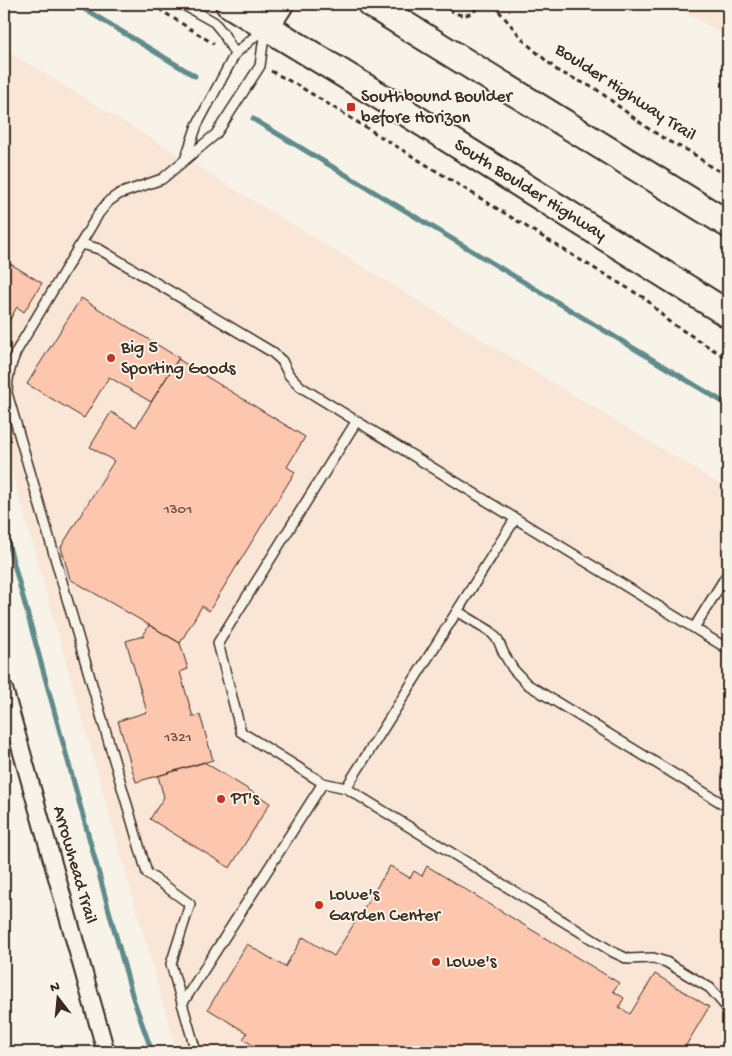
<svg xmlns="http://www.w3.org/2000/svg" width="732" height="1056" viewBox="0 0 732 1056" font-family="'Gochi Hand',sans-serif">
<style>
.built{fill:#f9e6d7}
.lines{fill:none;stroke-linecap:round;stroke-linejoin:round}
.stream{stroke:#618b8b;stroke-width:5}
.building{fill:#fdc6af;stroke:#3b2a1e}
.lane-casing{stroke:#3b2a1e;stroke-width:12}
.street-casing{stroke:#3b2a1e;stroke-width:20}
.primary-casing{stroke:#3b2a1e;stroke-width:30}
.path{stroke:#3b2a1e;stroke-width:3;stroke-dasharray:5 4;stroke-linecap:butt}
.lane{stroke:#f7f3e8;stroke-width:9}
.street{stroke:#f7f3e8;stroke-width:16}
.primary{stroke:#f7f3e8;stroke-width:26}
.poi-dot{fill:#c8321e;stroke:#f7f3e8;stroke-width:2}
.labels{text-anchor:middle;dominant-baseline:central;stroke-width:4;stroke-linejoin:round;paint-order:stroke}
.number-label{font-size:15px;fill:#6c5142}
.street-label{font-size:18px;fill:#3b2a1e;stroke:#f7f3e8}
.poi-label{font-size:18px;fill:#3b2a1e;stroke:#f7f3e8;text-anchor:start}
</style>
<rect width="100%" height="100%" fill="#f7f3e8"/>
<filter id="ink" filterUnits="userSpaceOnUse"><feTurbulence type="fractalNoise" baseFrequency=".02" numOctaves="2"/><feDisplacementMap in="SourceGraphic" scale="10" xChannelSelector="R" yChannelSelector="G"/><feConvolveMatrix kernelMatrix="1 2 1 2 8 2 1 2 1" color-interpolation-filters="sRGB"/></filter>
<g filter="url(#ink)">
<!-- built -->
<path class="built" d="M672 4H728V38Z
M4 49 728 489V1052H177L4 444Z"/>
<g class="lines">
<!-- stream -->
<path class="stream" d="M76 4 195 76
M253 119 728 405
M4 528 133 998 152 1052"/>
</g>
<!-- building -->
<path class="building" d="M4 260 42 283 24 312 17 307 8 323 4 320Z
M81 298 179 358 151 402 109 377 84 418 27 384Z
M178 359 305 437 287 467 295 472 209 611 202 606 180 643 70 579 61 547 114 461 90 447 111 412 136 427Z
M149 625 180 643 188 669 180 672 193 717 200 715 213 760 136 782 118 721 147 712 126 641 143 636Z
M204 762 270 803 230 868 150 819 164 797 158 776Z
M390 866 410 878 414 871 422 876 427 866 619 983 613 991 624 998 619 1007 630 1014 655 974 709 1007 682 1052H277L270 1048 268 1052H264L243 1039 247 1033 208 1009 247 944 285 967 303 937 334 956Z"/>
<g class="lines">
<defs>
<path id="lane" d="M182 4 214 22 223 33 235 54
M186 157 197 125 235 54 263 29
M82 244 99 249 272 352 282 361 289 375 301 387 728 649
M356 422 218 643 241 732 323 783 346 788 613 952 628 959 653 958 666 962 710 988 728 1009
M457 611 490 631 498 640 504 654 513 669 527 684 728 807
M694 628 728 573
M346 788 515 519
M182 1004 323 783
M196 1052 171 964 190 904 147 873 7 393C7 377 10 366 16 352L99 213 109 201 119 194 162 179 216 134 260 66 265 29"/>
<path id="street" d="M4 689 106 1052"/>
<g id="primary">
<path id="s1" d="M229 4 391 103 728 314"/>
<path d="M371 4 728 224"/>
<path d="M266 26 280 4"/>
</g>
</defs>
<!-- lane casing -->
<use href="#lane" class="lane-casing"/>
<!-- street casing -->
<use href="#street" class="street-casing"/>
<!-- primary casing -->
<use href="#primary" class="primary-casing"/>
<!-- path -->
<path class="path" d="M151 4 214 44
M493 4 525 42 558 71 596 89 646 127 670 142 691 152 711 167 728 175
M441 5C459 15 466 22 481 4
M271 71 299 86 577 258 646 299 668 321 728 359"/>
<!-- lane -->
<use href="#lane" class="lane"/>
<!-- street -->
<use href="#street" class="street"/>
<!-- primary -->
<use href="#primary" class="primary"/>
</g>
</g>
<!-- markers -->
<g class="poi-dot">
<rect x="346" y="102" width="10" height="10" rx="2.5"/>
<circle cx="111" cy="358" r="5"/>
<circle cx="221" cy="799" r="5"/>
<circle cx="319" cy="905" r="5"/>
<circle cx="436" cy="962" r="5"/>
</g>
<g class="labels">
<!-- number labels -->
<g class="number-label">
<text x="178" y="510">1301</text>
<text x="178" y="738">1321</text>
</g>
<!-- street labels -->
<g class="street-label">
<text transform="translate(625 93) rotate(33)">Boulder Highway Trail</text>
<text stroke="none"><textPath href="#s1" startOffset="354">South Boulder Highway</textPath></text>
<text transform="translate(74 865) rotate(74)">Arrowhead Trail</text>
</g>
<!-- poi labels -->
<g class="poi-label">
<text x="361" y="97">Southbound Boulder<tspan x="361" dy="21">before Horizon</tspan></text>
<text x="121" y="348">Big 5<tspan x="121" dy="21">Sporting Goods</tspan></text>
<text x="231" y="799">PT's</text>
<text x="329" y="895">Lowe's<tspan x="329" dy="21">Garden Center</tspan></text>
<text x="446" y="962">Lowe's</text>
</g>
</g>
<!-- margin -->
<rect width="732" height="1056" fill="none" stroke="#f7f3e8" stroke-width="20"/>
<rect x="10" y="10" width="712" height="1036" fill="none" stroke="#3b2a1e" stroke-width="2" filter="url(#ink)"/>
<!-- north arrow -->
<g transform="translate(58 998) rotate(344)" stroke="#f7f3e8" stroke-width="4" paint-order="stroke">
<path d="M0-4L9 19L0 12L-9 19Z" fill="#3b2a1e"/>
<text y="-8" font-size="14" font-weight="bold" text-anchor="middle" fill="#3b2a1e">N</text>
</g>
</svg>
